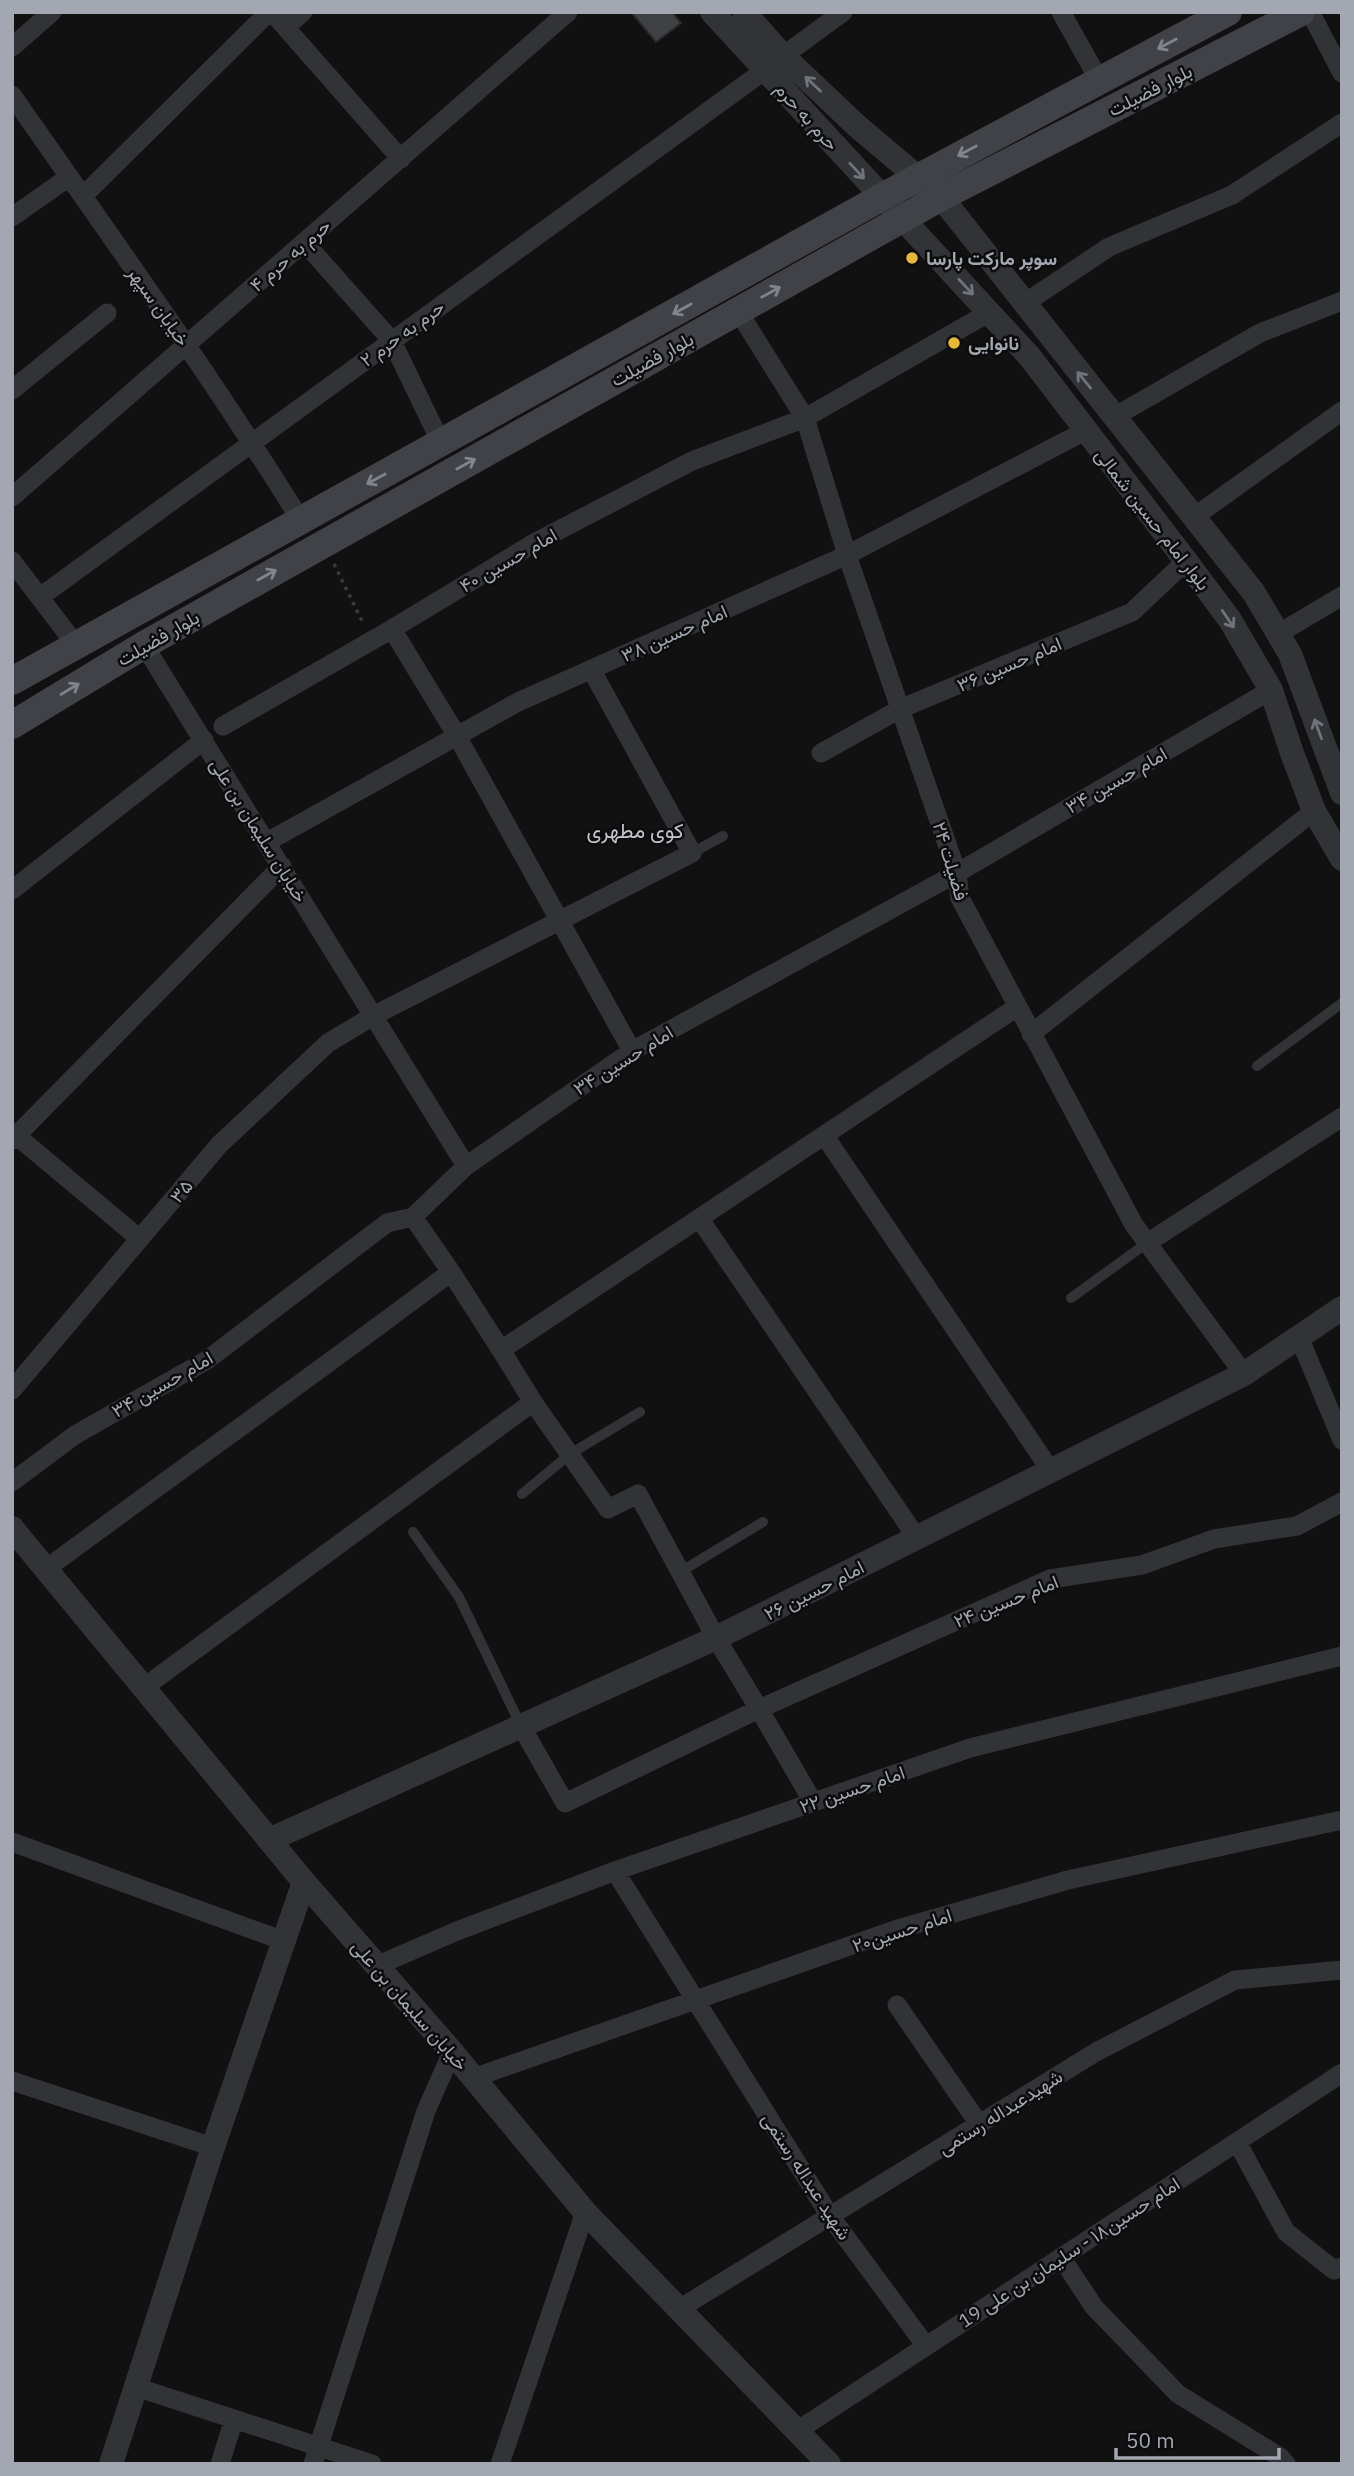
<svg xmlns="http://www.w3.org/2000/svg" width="1354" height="2476" viewBox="0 0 1354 2476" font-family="'IBM Plex Sans',Vazirmatn,sans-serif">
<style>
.building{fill:#404145;stroke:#2b2b2e;stroke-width:2}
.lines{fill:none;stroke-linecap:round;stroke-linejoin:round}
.path{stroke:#383a3e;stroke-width:3.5;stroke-dasharray:3.5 5;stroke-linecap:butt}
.service{stroke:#323337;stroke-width:10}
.minor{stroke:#323337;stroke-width:19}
.tertiary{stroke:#323337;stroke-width:24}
.secondary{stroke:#404247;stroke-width:28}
.oneway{stroke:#80848d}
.oneway2{stroke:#70737b}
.poi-dot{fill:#e7b935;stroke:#0c0c0d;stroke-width:2.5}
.labels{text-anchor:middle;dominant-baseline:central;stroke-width:5;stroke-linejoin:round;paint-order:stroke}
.street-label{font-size:19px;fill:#a3a7b2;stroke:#0c0c0d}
.poi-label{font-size:19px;font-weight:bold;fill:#a3a7b2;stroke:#0c0c0d;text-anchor:start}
.neighbourhood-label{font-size:21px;fill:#c4c6cf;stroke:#0c0c0d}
</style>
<rect width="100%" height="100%" fill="#111112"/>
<!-- building -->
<path class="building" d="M631 12H672L681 23 656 42Z"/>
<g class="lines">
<!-- path -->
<path class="path" d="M334 564 363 623"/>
<!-- service -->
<path class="service" d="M692 853 723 836
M1257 1066 1342 1003
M1071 1298 1147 1243
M522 1494 570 1454 640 1412
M413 1532 459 1597 521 1726
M680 1572 763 1522"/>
<!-- minor -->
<path class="minor" d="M272 12 401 159
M1061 12 1099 80
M1310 12 1342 73
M286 27 303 12
M12 47 52 12
M783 56 843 12
M12 95C110 236 211 375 301 521
M83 196 269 12
M12 217 69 177
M305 243 392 341 441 443
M1025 303 1109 247 1232 195 1342 123
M738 311 805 418 847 555 957 873 960 898 1134 1225 1244 1374
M12 390 107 313
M1114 417 1260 333 1342 301
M12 497 568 12
M1194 517 1342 411
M12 561 76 645
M40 597 765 70
M392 629 457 736 632 1051
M1278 634 1342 596
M144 645 466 1166
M223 726 392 629 536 542 692 461 805 418 990 312
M821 753 900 709 1132 612 1186 561
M267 842 518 702 847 555 1085 431
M12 890 204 740
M1031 1034 1314 811
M12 1132 140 1239
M824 1135 1051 1471
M12 1140 282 866
M413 1217 451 1272
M699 1218 917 1538
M1147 1243 1342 1117
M1299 1337 1342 1440
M12 1390 219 1145 328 1043 373 1016 692 853 591 669
M533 1402 608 1509 638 1494 716 1638 759 1709 1050 1579 1142 1565 1214 1539 1297 1526 1342 1502
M12 1482 75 1435 207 1360 387 1223 413 1217 466 1166 632 1051 957 873 1271 690
M46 1569C181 1469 317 1373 451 1272L501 1350
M143 1688 533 1402 501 1350 1017 1007
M521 1726 565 1803 759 1709 813 1802
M12 1842 284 1941
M615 1871 830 2216 926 2346
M376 1966 457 1931 615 1871 970 1748 1342 1656
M897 2005 979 2124
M473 2078 895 1930 1068 1880 1342 1820
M12 2081 213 2147
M1237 2142 1286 2232 1334 2270 1342 2267
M1061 2257 1094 2307 1178 2394 1280 2457 1286 2464
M679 2309 1096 2052 1235 1980 1342 1970
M136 2387 372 2464
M797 2431 1342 2073
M220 2464 234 2419
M313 2464 426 2111 452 2052
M500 2464 585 2212"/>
<!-- tertiary -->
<path class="tertiary" d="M712 12 1030 357 1186 561 1230 620 1271 690 1292 753 1314 811 1342 859
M744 12 783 56 857 126 941 197 1254 593 1290 654 1342 793
M12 1528 304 1882 452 2052 585 2212 829 2464
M269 1840 716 1638 1244 1374 1342 1308
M111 2464 213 2147 304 1882"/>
<!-- secondary -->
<path class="secondary" d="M12 681 882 197 1228 12
M12 725 144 645 941 197 1301 12"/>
</g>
<!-- one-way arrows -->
<defs><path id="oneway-shaft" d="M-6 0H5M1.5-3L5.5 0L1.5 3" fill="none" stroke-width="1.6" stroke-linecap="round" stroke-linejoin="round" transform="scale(1.75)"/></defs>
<g class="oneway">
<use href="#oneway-shaft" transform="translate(1167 44) rotate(152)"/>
<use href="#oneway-shaft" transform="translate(967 151) rotate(152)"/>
<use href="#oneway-shaft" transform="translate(771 292) rotate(-29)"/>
<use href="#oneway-shaft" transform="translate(682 309) rotate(151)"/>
<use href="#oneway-shaft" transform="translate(466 464) rotate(-29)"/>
<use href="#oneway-shaft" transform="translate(376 479) rotate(151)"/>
<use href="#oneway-shaft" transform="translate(267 575) rotate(-29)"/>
<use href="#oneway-shaft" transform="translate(70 689) rotate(-31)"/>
</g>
<g class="oneway2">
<use href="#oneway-shaft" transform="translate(813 84) rotate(-137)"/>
<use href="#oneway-shaft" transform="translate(857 171) rotate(47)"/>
<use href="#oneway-shaft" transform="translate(966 287) rotate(47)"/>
<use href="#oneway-shaft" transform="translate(1084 380) rotate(-129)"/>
<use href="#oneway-shaft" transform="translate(1228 619) rotate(56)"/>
<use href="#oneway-shaft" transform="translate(1318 729) rotate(-110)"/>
</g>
<!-- markers -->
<g class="poi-dot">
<circle cx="912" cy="258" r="7"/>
<circle cx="954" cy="343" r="7"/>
</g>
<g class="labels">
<!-- street labels -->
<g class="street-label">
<text transform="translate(1150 90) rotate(-27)">بلوار فضیلت</text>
<text transform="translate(807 116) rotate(48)">حرم به حرم</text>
<text transform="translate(290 255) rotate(-41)">حرم به حرم ۴</text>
<text transform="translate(159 306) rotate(55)">خیابان سپهر</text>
<text transform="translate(402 333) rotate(-36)">حرم به حرم ۲</text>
<text transform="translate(652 359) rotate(-29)">بلوار فضیلت</text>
<text transform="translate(1153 519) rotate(52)">بلوار امام حسین شمالی</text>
<text transform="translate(508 560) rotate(-30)">امام حسین ۴۰</text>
<text transform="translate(674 633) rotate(-24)">امام حسین ۳۸</text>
<text transform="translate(158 638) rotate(-30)">بلوار فضیلت</text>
<text transform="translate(1009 664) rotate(-23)">امام حسین ۳۶</text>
<text transform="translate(1116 780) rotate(-30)">امام حسین ۳۴</text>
<text transform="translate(259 830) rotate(58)">خیابان سلیمان بن علی</text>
<text transform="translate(951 861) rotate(73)">فضیلت ۲۴</text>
<text transform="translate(623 1060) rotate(-32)">امام حسین ۳۴</text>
<text transform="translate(181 1191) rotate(-50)">۳۵</text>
<text transform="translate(162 1384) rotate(-30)">امام حسین ۳۴</text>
<text transform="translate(814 1590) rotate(-27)">امام حسین ۲۶</text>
<text transform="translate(1006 1601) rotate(-22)">امام حسین ۲۴</text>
<text transform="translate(852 1789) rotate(-19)">امام حسین ۲۲</text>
<text transform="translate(902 1930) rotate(-18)">امام حسین۲۰</text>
<text transform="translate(410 2005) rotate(49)">خیابان سلیمان بن علی</text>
<text transform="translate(1000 2112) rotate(-32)">شهیدعبداله رستمی</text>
<text transform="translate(807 2176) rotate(57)">شهید عبداله رستمی</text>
<text transform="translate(1069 2252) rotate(-33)">امام حسین۱۸ - سلیمان بن علی 19</text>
</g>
<!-- poi labels -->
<g class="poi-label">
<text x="926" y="258">سوپر مارکت پارسا</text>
<text x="968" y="343">نانوایی</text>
</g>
<!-- neighbourhood labels -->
<g class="neighbourhood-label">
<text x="635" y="830">کوی مطهری</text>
</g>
</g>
<!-- border -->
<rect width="1354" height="2476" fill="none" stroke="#a3a7b2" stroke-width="28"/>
<!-- scale -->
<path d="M1116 2448v10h163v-10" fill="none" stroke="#a3a7b2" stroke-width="3.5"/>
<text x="1126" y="2448" font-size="21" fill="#a3a7b2" stroke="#0c0c0d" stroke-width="5" paint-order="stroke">50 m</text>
</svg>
